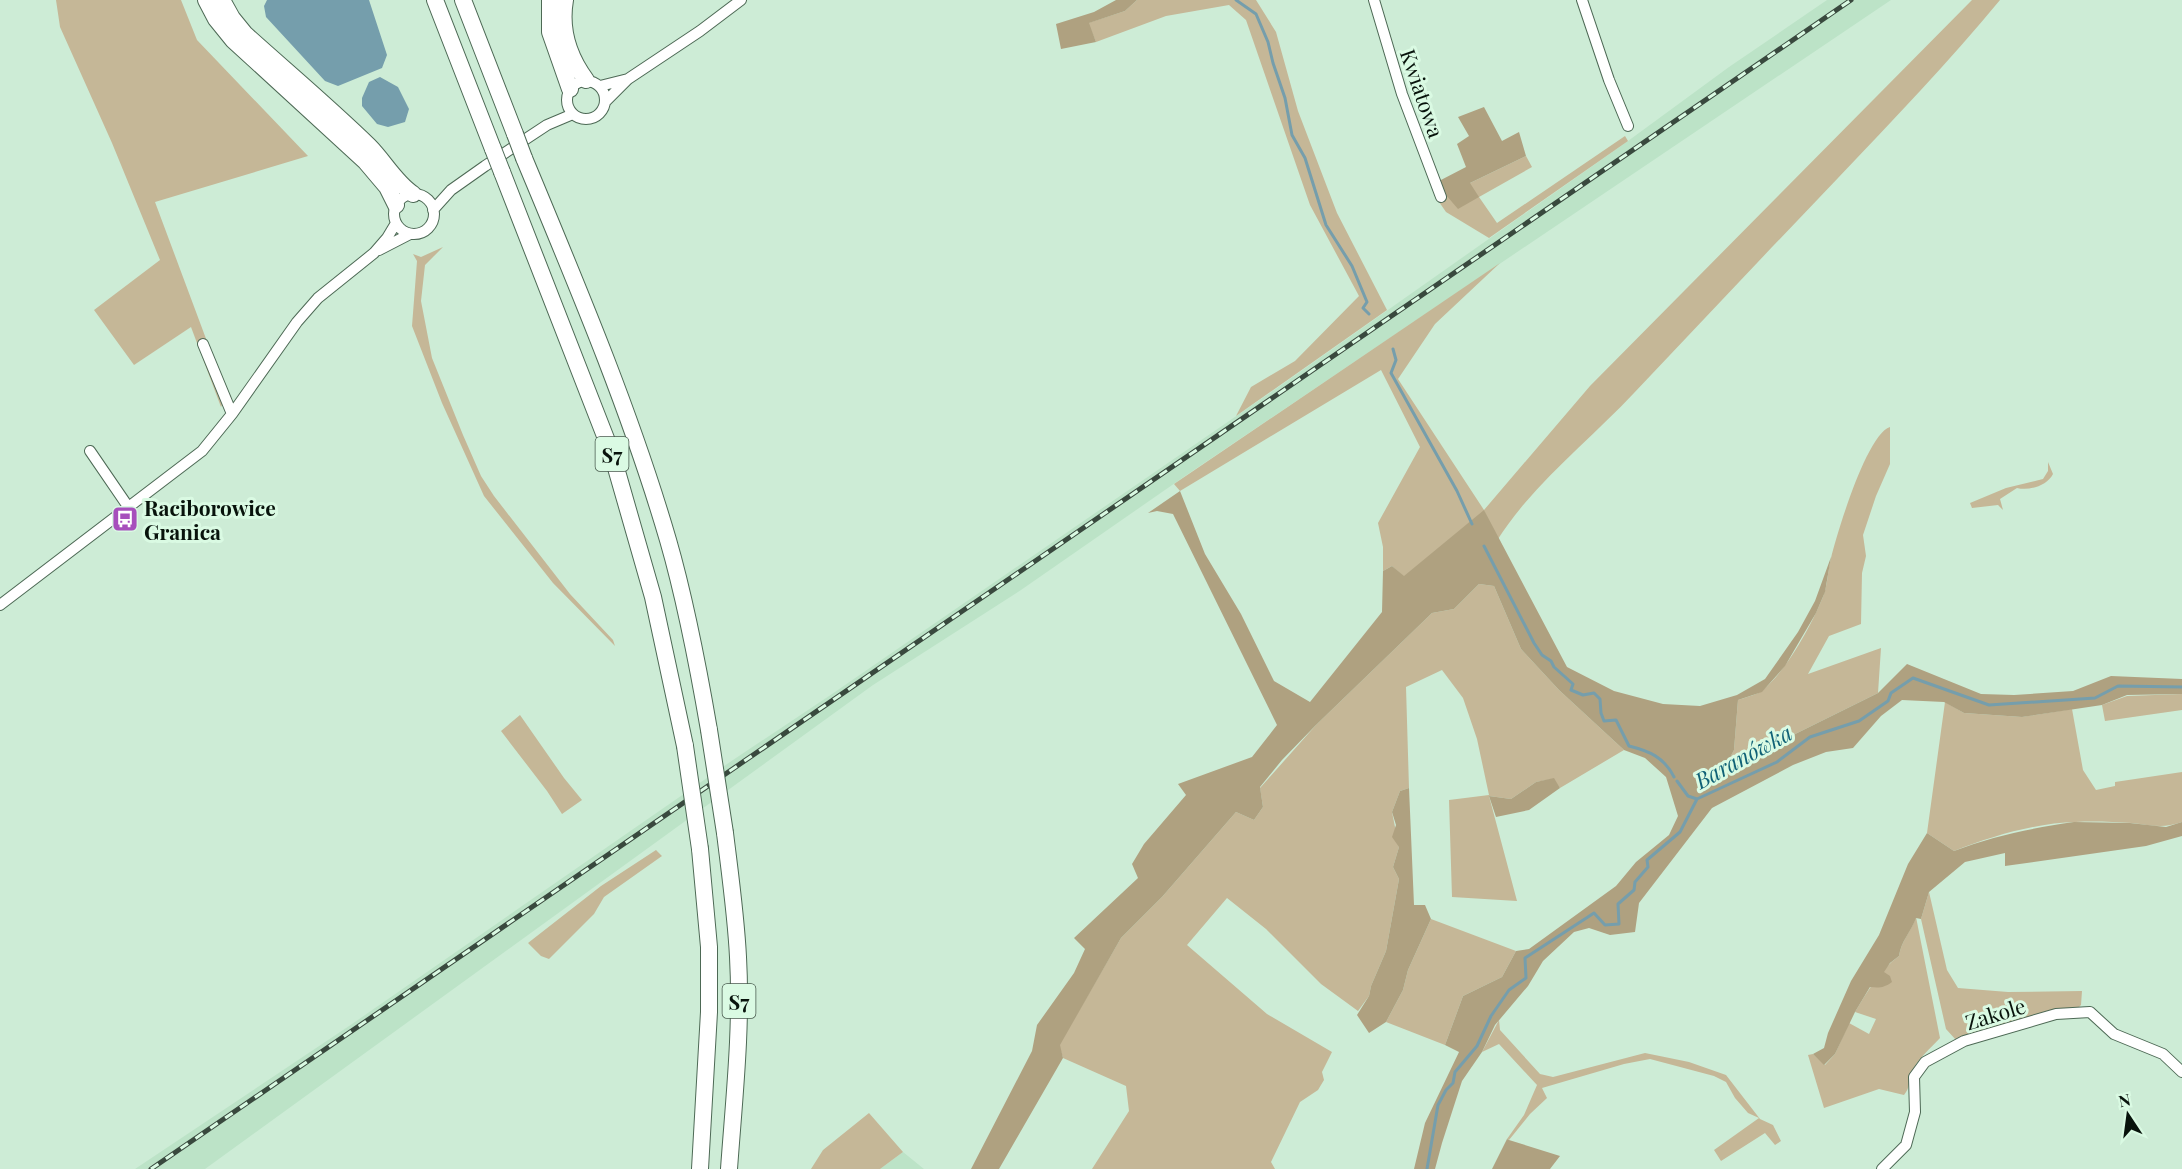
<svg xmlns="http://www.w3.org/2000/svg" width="2182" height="1169" viewBox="0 0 2182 1169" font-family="'Playfair Display',serif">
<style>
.built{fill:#bce3c7}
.green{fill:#c5b797}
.forest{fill:#afa180}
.water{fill:#759eac}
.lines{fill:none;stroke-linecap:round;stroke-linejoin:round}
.stream{stroke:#759eac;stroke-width:3}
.minor-casing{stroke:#4d6955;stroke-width:12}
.highway-casing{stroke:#4d6955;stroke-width:18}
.minor{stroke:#fff;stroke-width:10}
.highway{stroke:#fff;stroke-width:16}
.rail-casing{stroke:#39493e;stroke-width:5}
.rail{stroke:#dafae3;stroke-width:3;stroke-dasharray:9;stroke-linecap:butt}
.highway-bridge-casing{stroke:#4d6955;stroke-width:18;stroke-linecap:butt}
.highway-bridge{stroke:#fff;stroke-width:16}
.labels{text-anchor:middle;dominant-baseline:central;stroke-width:6;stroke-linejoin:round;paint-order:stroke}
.shield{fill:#dafae3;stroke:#47584c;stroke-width:1.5}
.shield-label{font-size:20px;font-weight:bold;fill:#08130c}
.street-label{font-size:21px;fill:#08130c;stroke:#dafae3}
.poi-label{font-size:21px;font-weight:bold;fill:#08130c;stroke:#dafae3;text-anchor:start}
.water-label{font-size:22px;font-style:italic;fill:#0f6176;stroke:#dafae3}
</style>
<rect width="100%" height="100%" fill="#cdecd6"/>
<!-- built -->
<path class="built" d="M1827 0H1891L1188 474 1021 590 873 685 205 1169H135L352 1024 730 762 832 694 1277 388 1628 141 1729 67Z
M903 1152 924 1169H880Z"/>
<!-- green -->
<path class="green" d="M56 0H181L197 40 308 156 155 202 227 395 221 407 191 327 134 365 94 310 160 260 112 143 60 27Z
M1137 0H1256L1276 32 1298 111 1337 213 1387 310 1236 416 1251 387 1295 361 1359 296 1310 205 1246 20 1229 5 1166 16 1096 42 1088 23 1125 11Z
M1972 0H2000C1949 62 1893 120 1838 178 1770 249 1702 321 1634 393 1589 441 1534 483 1498 539L1484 511 1404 577 1392 566 1383 571V547L1378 523 1420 447 1381 370 1180 491 1174 484 1500 263 1435 324 1398 379 1484 510 1590 386Z
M1625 136 1628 141 1489 238 1446 212 1437 199 1526 156 1532 167 1479 197 1497 223Z
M443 247 425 265 421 301 432 358 463 435 481 476 494 496 570 594 613 640 615 646 553 583 484 496 442 403 412 326 417 261 413 254 421 257Z
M1890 427V464L1876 496 1863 535 1866 556 1862 573 1861 624 1829 636 1808 674 1881 648 1878 693 1759 752 1720 776 1734 750 1738 700C1746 697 1757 695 1763 690 1787 670 1813 623 1824 594 1828 582 1828 569 1831 558 1837 533 1867 434 1890 427Z
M2048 462 2053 474C2047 486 2029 491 2017 488L2000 499 2003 510 1998 505 1972 508 1970 503 2006 488 2043 479 2048 471Z
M1479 584 1494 586 1521 649 1559 690 1624 750 1560 788 1553 779 1536 782 1511 799 1489 796 1517 901 1452 897 1449 800 1489 795 1477 739 1463 698 1442 670 1406 687 1409 788 1400 791 1392 812 1399 847 1393 867 1399 879 1386 951 1371 986 1369 996 1358 1011 1321 984 1266 929 1227 898 1187 945 1267 1014 1332 1052 1322 1072 1324 1080 1318 1090 1300 1102 1271 1162 1275 1169H1092L1129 1111 1126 1086 1063 1058 1059 1045 1121 938 1162 897 1236 812 1254 820 1263 807 1260 788 1316 725 1432 613 1454 609Z
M2182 694V710L2105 721 2102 705 2127 696Z
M1945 702 1964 713 2022 717 2072 709 2083 770 2096 790 2115 786V782L2182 772V822C2163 829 2151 825 2132 823 2114 822 2094 821 2076 822 2035 823 1992 836 1954 851L1927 833Z
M520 715 564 778 582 800 562 814 547 791 501 731Z
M656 850 662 856 604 897 594 914 549 959 541 956 528 943 601 886Z
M1929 892 1947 970 1958 988 2008 992 2082 991 2081 1005 2077 1009 1956 1040 1946 1029 1921 919Z
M1916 917 1940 1038C1931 1048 1917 1059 1912 1072 1909 1081 1910 1088 1904 1095L1879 1089 1824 1108 1808 1055 1813 1054 1825 1065 1835 1054 1849 1023 1869 1034 1876 1019 1855 1012C1867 992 1880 970 1899 956 1901 941 1911 932 1916 917Z
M1431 919 1516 951 1502 977 1463 996 1445 1045 1386 1022 1403 990 1408 970Z
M1499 1020 1500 1030 1540 1074 1553 1077 1645 1053 1689 1062 1726 1075 1760 1119 1773 1125 1781 1141 1775 1145 1765 1133 1721 1161 1714 1150 1759 1118 1748 1113 1735 1098 1726 1082 1714 1076 1650 1059 1624 1064 1542 1088 1547 1098 1530 1114 1509 1140 1507 1139 1524 1115 1537 1085 1499 1044 1482 1052Z
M869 1113 903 1152 880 1169H811L823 1150Z"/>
<!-- forest -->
<path class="forest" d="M1116 0H1137L1125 11 1089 23 1096 42 1061 49 1056 24 1094 12Z
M1484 107 1502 141 1519 132 1526 156 1470 183 1479 197 1458 209 1446 195 1439 181 1466 167 1457 144 1469 136 1458 117Z
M1180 491 1205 554 1241 614 1274 681 1310 702 1382 612 1383 571 1392 566 1404 576 1484 510 1567 667 1614 691 1663 704 1700 706 1737 695 1765 679 1798 632 1815 601 1831 557 1825 592 1816 613 1785 666 1762 692 1738 700 1734 750 1721 775 1759 752 1878 693 1907 664 1981 694 2014 695 2073 691 2111 676 2182 679V694L2127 695 2102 705 2022 717 1964 713 1944 702 1902 700 1881 716 1853 748 1826 752 1793 765 1712 808 1639 903 1635 932 1610 935 1589 928 1574 932 1543 961 1528 986 1495 1025 1482 1052 1462 1081 1442 1143 1435 1169H1414L1425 1123 1459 1052 1445 1045 1463 996 1502 977 1516 951 1529 949 1616 886 1636 862 1669 835 1678 816 1666 777 1645 758 1624 750 1559 690 1521 649 1494 586 1479 584 1454 609 1432 613 1316 725 1282 760 1260 787 1263 807 1254 820 1236 812 1162 897 1121 938 1060 1045 1063 1058 999 1169H971L1032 1051 1037 1025 1074 973 1085 949 1074 938 1138 878 1132 864 1144 844 1186 795 1178 784 1252 757 1277 725 1173 514 1157 511 1148 513Z
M1554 778 1560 788 1529 810 1496 817 1489 796 1511 799 1536 782Z
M1409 788 1414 905H1425L1431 919 1408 970 1403 990 1386 1022 1369 1033 1357 1015 1369 996 1371 986 1386 951 1399 879 1393 867 1399 847 1392 837 1396 825 1392 812 1400 791Z
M2074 822 2130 823 2166 827 2182 822V836L2146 846 2005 866V853L1965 862 1929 892 1921 919 1916 918C1911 932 1901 941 1899 956L1890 963 1884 972 1890 976 1892 982C1884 988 1879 988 1870 987L1855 1012 1835 1054 1824 1065 1813 1054 1824 1048 1828 1033 1851 981 1879 935 1908 864 1927 833 1954 851C1993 836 2032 828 2074 822Z
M1507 1139 1509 1140 1560 1156 1550 1169H1492Z"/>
<!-- water -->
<path class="water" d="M267 0H369L387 55 382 68 338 86 325 81 266 17 264 6Z
M380 77 398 87 409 109 405 122 388 127 377 124 362 106V98L369 82Z"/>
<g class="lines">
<!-- stream -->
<path class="stream" d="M1236 0 1256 14 1268 42 1273 63 1285 98 1292 135 1305 158 1326 225 1352 266 1367 302 1363 308 1369 314
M1393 349 1396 360 1391 373 1457 491 1472 524
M1484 546 1534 643 1542 655 1551 661 1554 667 1573 684 1571 690 1583 695 1594 693 1600 699 1601 713 1604 721 1616 720 1629 746C1649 751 1664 757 1674 777
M1677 781 1688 796 1697 799
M1427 1169 1438 1105 1446 1090 1453 1083 1455 1072 1477 1046 1491 1016 1509 990 1526 978 1525 958 1594 913 1605 925 1619 924 1618 904 1634 890 1635 882 1648 867 1647 860 1680 832 1697 799 1777 762 1810 737 1859 721 1888 701 1891 693 1913 678 1989 705 2095 698 2118 686 2182 687"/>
<defs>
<path id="minor" d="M1374 0 1402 94 1441 197
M1582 0 1609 80 1628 126
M567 100a19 19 0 1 1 38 0a19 19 0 1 1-38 0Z
M600 86 628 79
M606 101 628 79 700 31 741 0
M394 214a20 20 0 1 1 40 0a20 20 0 1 1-40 0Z
M433 210 451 190 485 166 547 125 573 114
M379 250 410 234
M203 344 232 414
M90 451 129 508
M0 605 202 451 232 414 297 322 318 298 374 253 387 238 396 223
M1882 1169 1906 1145 1915 1112 1914 1077 1925 1062 1964 1041 2056 1014 2090 1012 2114 1034 2163 1054 2182 1072"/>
<path id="highway" d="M206 0 216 19 233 40 365 161 387 187 396 205
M222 0 232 18 245 34C286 71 329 107 369 146 384 161 396 183 413 194
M435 0 493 149
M463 0 515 134
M550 0V32L570 89
M565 0C560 29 569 57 586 80
M524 158C576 283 630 410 668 540 686 602 698 666 709 730
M502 172 612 454 653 597 685 746
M725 833C730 874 736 916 738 957 742 1028 734 1099 729 1169
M700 849 709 947V1012L700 1169"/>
</defs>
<!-- minor casing -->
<use href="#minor" class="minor-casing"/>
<!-- highway casing -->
<use href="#highway" class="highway-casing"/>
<!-- minor -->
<use href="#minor" class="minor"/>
<!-- highway -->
<use href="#highway" class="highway"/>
<defs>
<path id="rail" d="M151 1169 1851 0"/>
</defs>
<!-- rail casing -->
<use href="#rail" class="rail-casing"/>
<!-- rail -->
<use href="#rail" class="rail"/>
<defs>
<path id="highway-bridge" d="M515 134 524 158
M493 149 502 172
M709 730 725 833
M685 746 700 849"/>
</defs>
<!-- highway-bridge casing -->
<use href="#highway-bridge" class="highway-bridge-casing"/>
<!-- highway-bridge -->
<use href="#highway-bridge" class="highway-bridge"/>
</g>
<!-- icons -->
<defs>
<symbol id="bus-square" viewBox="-11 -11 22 22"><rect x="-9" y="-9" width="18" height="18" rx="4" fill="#a74fbc" stroke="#dafae3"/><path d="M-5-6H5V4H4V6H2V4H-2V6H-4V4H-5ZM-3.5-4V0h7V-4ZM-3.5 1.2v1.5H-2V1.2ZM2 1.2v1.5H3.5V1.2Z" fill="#fff"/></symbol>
</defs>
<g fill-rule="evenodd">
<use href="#bus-square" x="110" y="504" width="30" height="30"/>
</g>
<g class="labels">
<!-- shield labels -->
<g class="shield">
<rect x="595.5" y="437" width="33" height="34" rx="4.5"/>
<rect x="722.5" y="984" width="33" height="34" rx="4.5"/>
</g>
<g class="shield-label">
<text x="612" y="454">S7</text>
<text x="739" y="1001">S7</text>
</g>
<!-- street labels -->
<g class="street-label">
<text transform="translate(1423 93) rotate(71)">Kwiatowa</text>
<text transform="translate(1995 1013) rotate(-17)">Zakole</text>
</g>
<!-- poi labels -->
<g class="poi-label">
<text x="144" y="507">Raciborowice<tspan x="144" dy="24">Granica</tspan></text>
</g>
<!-- water labels -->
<g class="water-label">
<text transform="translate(1743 756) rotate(-29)">Baranówka</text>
</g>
</g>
<!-- north arrow -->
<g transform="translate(2128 1115) rotate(347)" stroke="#dafae3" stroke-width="4.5" paint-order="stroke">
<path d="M0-4.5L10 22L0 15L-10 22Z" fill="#08130c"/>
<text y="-9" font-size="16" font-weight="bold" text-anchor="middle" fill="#08130c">N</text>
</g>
</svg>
